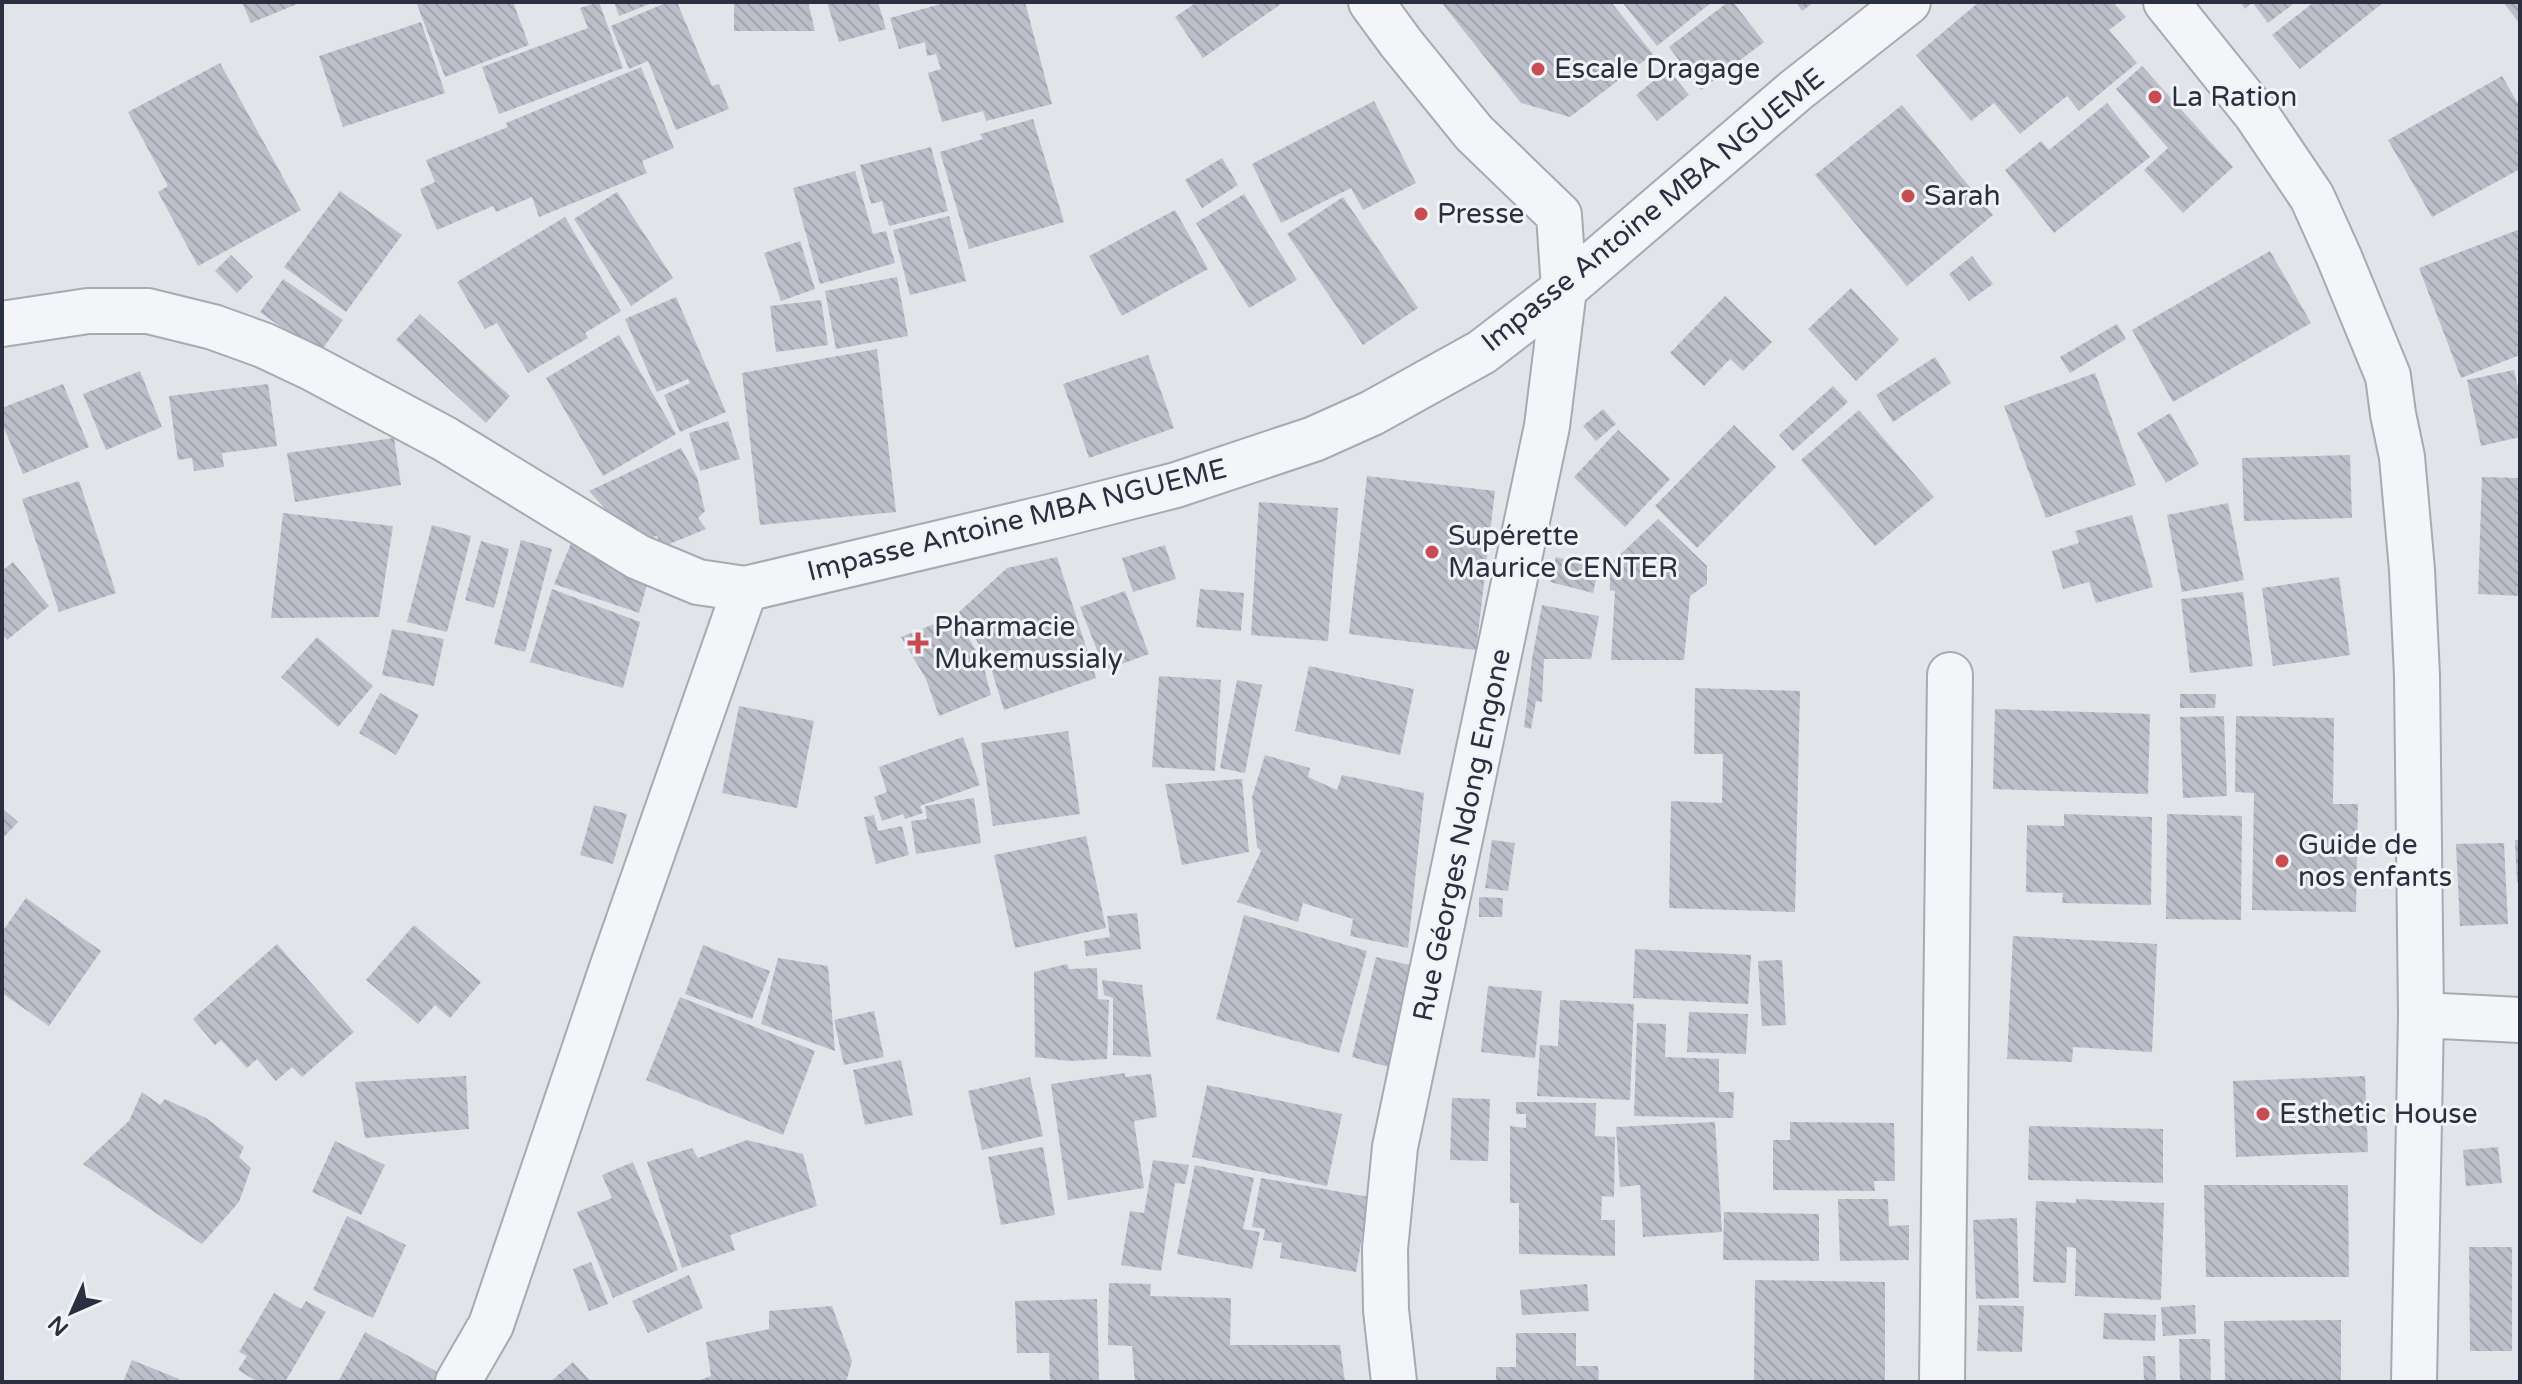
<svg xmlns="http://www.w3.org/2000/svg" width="2522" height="1384" viewBox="0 0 2522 1384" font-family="'Varela Round',sans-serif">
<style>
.building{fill:url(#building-back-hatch)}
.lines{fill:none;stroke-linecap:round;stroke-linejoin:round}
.minor-casing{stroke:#a6aab3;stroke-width:48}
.minor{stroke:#f4f5f8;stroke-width:44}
.poi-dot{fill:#c84d52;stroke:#f1f3f7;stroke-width:3}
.labels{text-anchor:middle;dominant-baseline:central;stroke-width:6;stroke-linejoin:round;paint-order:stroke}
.poi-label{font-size:28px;fill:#2a3040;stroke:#f1f3f7;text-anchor:start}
.street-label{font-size:28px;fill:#2a3040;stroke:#f1f3f7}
</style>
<defs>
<pattern id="building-back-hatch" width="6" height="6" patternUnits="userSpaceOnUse" patternTransform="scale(2)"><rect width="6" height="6" fill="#bcbfc9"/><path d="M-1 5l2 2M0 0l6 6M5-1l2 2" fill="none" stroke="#a2a4ae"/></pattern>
</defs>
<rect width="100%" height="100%" fill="#e1e4e9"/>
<!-- building -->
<path class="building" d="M242 2H302L251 23Z
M416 2H513L529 45 445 77Z
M599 2 623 68 499 114 482 67 588 28 580 8Z
M614 2H655L619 16Z
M668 2H677L712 86 719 84 729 109 676 130 648 61 629 69 611 26Z
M734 2H808L815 31H734Z
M827 2H878L886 29 839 42Z
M948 2H1025L1052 104 986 121 983 111 942 122 928 73 941 69 936 54 927 56 925 42 899 49 890 18Z
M1197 2H1284L1203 58 1175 17Z
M1441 2H1611L1653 54 1570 117 1521 103Z
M1622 2H1712L1657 46Z
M1728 2H1733L1764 42 1701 90 1669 47Z
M1796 2H1814L1802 11Z
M1979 2H2113L2126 17 2109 30 2137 63 2079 111 2067 96 2020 134 1994 103 1971 121 1916 55Z
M2240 2H2296L2268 23 2252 2 2245 9Z
M2314 2H2384L2300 69 2272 35Z
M2503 2H2520V24Z
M421 22 445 93 343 127 319 56Z
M220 63 301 210 198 266 158 192 168 186 128 112Z
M2142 66 2233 167 2183 213 2144 170 2168 148 2116 89Z
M641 67 674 148 642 161 647 173 539 217 532 197 496 212 493 206 437 230 420 189 435 182 426 160 508 127 506 123Z
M1668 69 1689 95 1657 121 1636 95Z
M2502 76 2520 107V169L2432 217 2388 140Z
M1374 101 1416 183 1363 210 1351 188 1281 223 1252 164Z
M2107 103 2150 157 2054 233 2005 170 2041 141 2049 150Z
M1902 105 1993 215 1907 286 1815 175Z
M1033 119 1064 222 969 249 940 152 983 139 980 134Z
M931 147 948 211 889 226 882 201 871 204 860 165Z
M1222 158 1238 185 1202 208 1185 180Z
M855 171 873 234 886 231 895 263 820 284 793 188Z
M340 191 402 235 346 312 284 267Z
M617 192 673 278 631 306 574 219Z
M1244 194 1297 280 1249 308 1196 223Z
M1343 197 1418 308 1363 345 1287 234Z
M1175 210 1208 269 1122 316 1089 256Z
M949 216 966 281 910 295 893 230Z
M565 217 621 311 585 333 588 338 528 373 497 323 485 329 457 282Z
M2520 229V355L2461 378 2419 268Z
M800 241 815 289 781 301 764 253Z
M2270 251 2311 323 2173 402 2132 330Z
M231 255 253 277 237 293 215 271Z
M1972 256 1993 284 1969 301 1949 274Z
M897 277 908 336 836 349 825 291Z
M283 279 343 320 319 354 260 312Z
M1851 288 1899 340 1856 381 1808 329Z
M1725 296 1772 342 1743 371 1730 359 1704 386 1670 353Z
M676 297 726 412 680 432 664 395 690 383 688 379 657 392 625 319Z
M821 300 828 345 776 352 770 306Z
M420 314 510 396 486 423 396 340Z
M2117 324 2126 339 2070 373 2060 357Z
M619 335 676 434 603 476 546 378Z
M877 349 896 512 760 525 742 373Z
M1148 355 1174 428 1089 458 1063 384Z
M1935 357 1951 383 1893 422 1876 395Z
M2514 370 2520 396V437L2481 446 2467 380Z
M140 371 162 427 106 450 83 394Z
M2095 373 2136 485 2046 518 2004 406Z
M63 384 89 447 23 474 2 423V408Z
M268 384 277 446 222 453 224 467 194 471 192 458 178 460 169 396Z
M1833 386 1848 402 1793 451 1779 435Z
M1603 409 1616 424 1596 441 1583 426Z
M1859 410 1934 497 1875 546 1801 460Z
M2170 413 2199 464 2166 483 2137 433Z
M728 421 740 459 700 471 689 433Z
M1734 425 1776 467 1697 548 1655 506Z
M1618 430 1670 479 1625 527 1574 477Z
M394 438 401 485 295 502 287 453Z
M681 448 697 477 705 511 698 518 706 529 662 547 657 536 634 540 589 491Z
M2350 455 2352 518 2244 521 2242 458Z
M1367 476 1495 491 1476 650 1349 634Z
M2482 477 2520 478V596L2478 594Z
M79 481 116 593 59 612 22 499Z
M1259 502 1338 508 1328 641 1251 635Z
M2228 503 2244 580 2182 592 2167 515Z
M283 513 393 526 379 617 271 618Z
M2132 515 2153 587 2096 603 2089 582 2063 589 2052 551 2079 543 2075 531Z
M1658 519 1707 566V584L1690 596 1684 660H1611L1615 591 1610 590V564Z
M432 525 471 536 447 632 407 622Z
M521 540 552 549 525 652 494 644Z
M481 541 509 549 494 608 465 600Z
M572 541 648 581 639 613 554 584Z
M1165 545 1176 579 1133 592 1122 558Z
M1057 557 1096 678 1004 710 988 659 959 612 1007 568Z
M1556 557 1599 567 1593 593 1550 582Z
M13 562 49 606 7 640 2 633V571Z
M2339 577 2350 655 2273 666 2262 588Z
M552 589 640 622 623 688 530 662Z
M1200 589 1244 593 1241 631 1196 627Z
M1125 591 1149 654 1105 670 1080 607Z
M2243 592 2253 666 2190 673 2181 599Z
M1542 605 1599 616 1591 659H1544L1542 702 1536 701 1531 729 1524 727 1532 659Z
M955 616 982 660 991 695 939 716 926 679 901 637Z
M392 629 444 639 434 686 382 675Z
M317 637 373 686 338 727 281 677Z
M1309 666 1414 689 1400 755 1295 731Z
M1159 676 1221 680 1215 771 1152 767Z
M1237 680 1262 685 1245 773 1220 768Z
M1695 688 1800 691 1795 912 1669 908 1671 801 1722 803 1723 754H1694Z
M380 693 419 715 396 755 359 733Z
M2180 694H2216L2215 708H2180Z
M739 706 814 721 797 808 722 793Z
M1995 709 2150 714 2148 794 1993 789Z
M2224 716 2227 796 2183 798 2180 717Z
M2236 716 2334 718 2333 804H2358L2356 912 2252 910 2254 793 2235 792Z
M1068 731 1080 814 993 826 981 743Z
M963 737 980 785 920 806 923 813 905 819 903 814 882 821 874 797 887 792 879 767Z
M1265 755 1310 768 1308 777 1337 790 1342 775 1424 793 1408 948 1350 936 1353 919 1303 903 1298 922 1237 902 1261 851 1257 847 1252 797Z
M1242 779 1249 852 1182 865 1165 784Z
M974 798 981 843 916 854 911 821 927 819 925 806Z
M594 805 627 814 613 864 580 855Z
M2 808 18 822 2 839Z
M2064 814 2152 817 2151 905 2062 903 2063 893 2026 892 2027 825 2064 826Z
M2167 814 2242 816 2241 920 2166 919Z
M874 815 878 831 902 826 909 855 876 864 864 817Z
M1086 836 1106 928 1015 948 994 855Z
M1492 840 1515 843 1508 891 1485 888Z
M2515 840H2520V882L2517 883Z
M2504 843 2508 924 2460 926 2456 844Z
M1479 897 1503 898 1502 917H1479Z
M26 898 101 951 49 1026 2 993V932Z
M1137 913 1141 949 1086 956 1084 941 1110 937 1107 916Z
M1244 915 1367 951 1339 1053 1216 1019Z
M414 925 481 982 450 1018 435 1005 418 1024 366 980Z
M2013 936 2157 944 2152 1052 2073 1047 2072 1062 2007 1059Z
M277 944 354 1032 302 1077 292 1067 276 1081 257 1059 247 1068 221 1040 215 1045 193 1019Z
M703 945 770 971 752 1019 685 994Z
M1635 949 1751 955 1748 1004 1633 998Z
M1376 957 1414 966 1389 1067 1352 1057Z
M778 958 828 966 835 1051 761 1024Z
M1782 960 1786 1025 1762 1026 1758 961Z
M1067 964 1069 969 1097 968 1098 999 1109 1000 1107 1059 1069 1061 1035 1057 1034 972Z
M1102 980 1142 985 1151 1057 1113 1055V998L1104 995Z
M1488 986 1542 991 1535 1058 1481 1052Z
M680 997 815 1051 783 1135 646 1080Z
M1560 1000 1634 1004 1630 1100 1537 1096 1540 1045 1558 1046Z
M874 1011 884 1057 844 1065 834 1020Z
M1689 1012 1748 1014 1746 1054 1687 1052Z
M1637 1023 1666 1024 1665 1057 1719 1059V1092H1734L1733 1118 1634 1116Z
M901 1060 913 1115 865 1125 853 1070Z
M1125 1073V1077L1151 1074 1157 1117 1134 1121 1144 1188 1068 1200 1051 1084Z
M466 1076 469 1129 365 1138 355 1082Z
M2365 1076 2368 1152 2236 1157 2233 1081Z
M1030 1077 1043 1136 982 1150 968 1091Z
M1207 1085 1342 1114 1327 1186 1192 1157Z
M142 1092 160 1105 165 1099 206 1118 244 1147 239 1157 251 1168 239 1202 202 1244 83 1164 129 1121Z
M1452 1098 1490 1099 1488 1161 1450 1160Z
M1516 1102 1596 1103 1595 1136 1615 1137 1614 1197 1602 1196 1601 1220H1615V1256L1519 1254V1203H1510V1126L1526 1128V1114H1516Z
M1715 1122 1722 1232 1643 1237 1640 1185 1620 1187 1616 1127Z
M1790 1122 1894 1123 1895 1181H1874L1875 1191 1773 1190V1140H1790Z
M2029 1126 2163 1129V1183L2028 1180Z
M747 1140 803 1154 817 1206 730 1235 735 1250 682 1268 647 1162 692 1148 698 1158Z
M335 1141 385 1165 361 1215 312 1192Z
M1043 1147 1055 1215 1001 1225 988 1157Z
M2498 1147 2502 1183 2466 1186 2463 1150Z
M1153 1160 1189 1165 1185 1184 1175 1183 1161 1271 1121 1265 1130 1211 1144 1213Z
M633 1162 678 1270 613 1298 577 1212 612 1198 602 1175Z
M1195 1165 1254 1178 1243 1229 1260 1232 1252 1269 1177 1254Z
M1261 1178 1369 1197 1356 1272 1280 1258 1282 1243 1263 1240 1265 1229 1252 1227Z
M2204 1185H2348L2349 1277H2206Z
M1838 1199H1888L1889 1226 1909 1225V1260L1840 1261Z
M2076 1199 2164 1203 2161 1300 2075 1296 2076 1248 2067 1247 2066 1283 2033 1282 2036 1201 2076 1203Z
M1724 1212 1819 1214V1261L1723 1260Z
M347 1216 406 1245 373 1318 313 1290Z
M2017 1218 2019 1298 1976 1299 1973 1220Z
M2469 1247H2512V1351H2470Z
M591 1262 608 1304 589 1311 573 1269Z
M689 1275 703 1308 648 1333 632 1301Z
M1755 1280 1885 1282V1382H1754Z
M1109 1283 1151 1284 1150 1296 1231 1298 1230 1345H1340L1345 1382H1135L1132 1346 1108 1345Z
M1587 1284 1589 1311 1522 1315 1520 1290Z
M274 1293 301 1309 306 1301 326 1312 285 1382H258L238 1370 247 1356 239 1352Z
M1097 1299 1099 1382H1050L1049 1353H1017L1015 1301Z
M1979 1305 2024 1306 2022 1352 1977 1351Z
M2195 1305 2196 1334 2163 1336 2161 1307Z
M832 1306 852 1361 846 1382H695L711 1376 706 1342 769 1329V1311Z
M2104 1313 2156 1315 2155 1341 2103 1339Z
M2341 1320V1382H2225L2224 1321Z
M365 1332 439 1373 435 1382H338Z
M1516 1333H1576V1366H1598L1599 1382H1496V1367H1516Z
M2179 1339H2210L2211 1382H2180Z
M2143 1356H2155L2156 1382H2144Z
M132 1360 179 1379 177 1382H123Z
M573 1362 591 1382H550Z"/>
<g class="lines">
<defs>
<path id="minor" d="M1371 2 1401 43 1474 133 1559 215 1564 289 1547 426 1395 1147 1385 1249 1386 1310 1394 1382
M2166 2 2256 114 2312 197 2339 257 2388 376 2393 414 2402 457 2412 570 2417 676 2421 1015 2414 1382
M2 324 88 311H148L213 327 263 345 312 368 445 439 638 557 698 582 745 589 1054 516 1176 485 1314 439 1372 413 1482 352 1564 289 1795 91 1908 2
M2421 1015 2520 1020
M458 1382 491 1325 612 968 745 589
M1942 1382 1950 675"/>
</defs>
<!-- minor casing -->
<use href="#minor" class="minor-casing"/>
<!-- minor -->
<use href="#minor" class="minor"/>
</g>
<!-- markers -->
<g class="poi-dot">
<circle cx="1538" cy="69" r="8"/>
<circle cx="2155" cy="97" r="8"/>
<circle cx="1908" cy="196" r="8"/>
<circle cx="1421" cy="214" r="8"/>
<circle cx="1432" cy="552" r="8"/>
<path d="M914 631h8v8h8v8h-8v8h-8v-8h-8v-8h8z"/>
<circle cx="2282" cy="861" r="8"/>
<circle cx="2263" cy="1114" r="8"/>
</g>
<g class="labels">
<!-- poi labels -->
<g class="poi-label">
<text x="1554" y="69">Escale Dragage</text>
<text x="2171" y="97">La Ration</text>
<text x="1924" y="196">Sarah</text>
<text x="1437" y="214">Presse</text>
<text x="1448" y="536">Supérette<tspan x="1448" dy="32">Maurice CENTER</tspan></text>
<text x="934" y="627">Pharmacie<tspan x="934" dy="32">Mukemussialy</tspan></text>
<text x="2298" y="845">Guide de<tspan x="2298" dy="32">nos enfants</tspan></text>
<text x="2279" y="1114">Esthetic House</text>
</g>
<!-- street labels -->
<g class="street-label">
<text transform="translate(1653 210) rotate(-39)">Impasse Antoine MBA NGUEME</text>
<text transform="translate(1017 520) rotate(-14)">Impasse Antoine MBA NGUEME</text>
<text transform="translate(1462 835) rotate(-78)">Rue Géorges Ndong Engone</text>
</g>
</g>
<!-- border -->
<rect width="2522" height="1384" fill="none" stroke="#2a3040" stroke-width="8"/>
<!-- north arrow -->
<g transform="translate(72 1312) rotate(225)" stroke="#f1f3f7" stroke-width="6" paint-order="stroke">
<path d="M0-6L14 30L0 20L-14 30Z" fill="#2a3040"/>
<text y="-12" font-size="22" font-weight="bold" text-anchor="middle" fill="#2a3040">N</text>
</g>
</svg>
